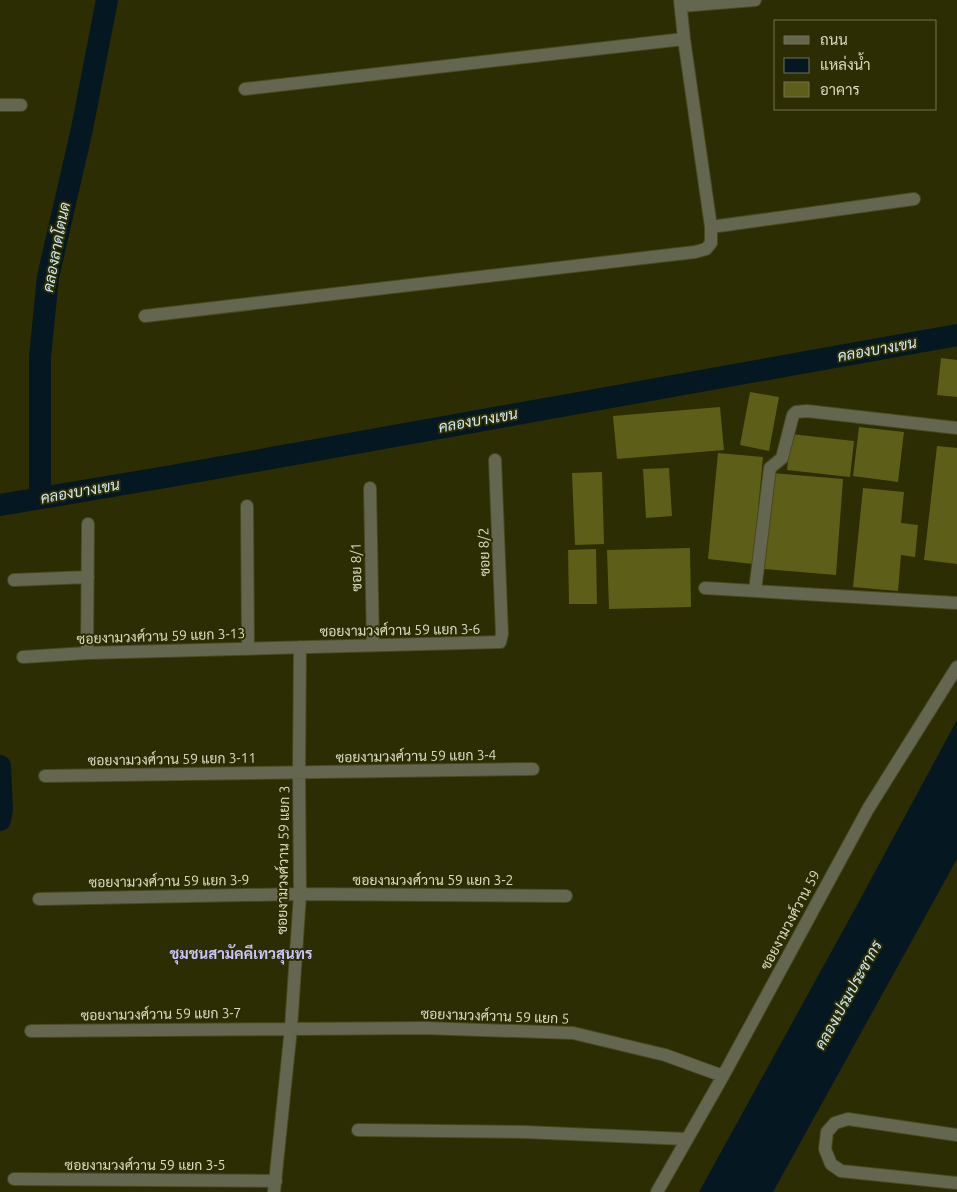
<svg xmlns="http://www.w3.org/2000/svg" width="957" height="1192" viewBox="0 0 957 1192" font-family="Ubuntu,Sarabun,sans-serif">
<style>
.water{fill:#051720}
.lines{fill:none;stroke-linecap:round;stroke-linejoin:round}
.canal{stroke:#051720;stroke-width:22}
.building{fill:#5d5e18}
.minor-casing{stroke:#494921;stroke-width:14}
.minor{stroke:#656650;stroke-width:12}
.labels{text-anchor:middle;dominant-baseline:central;stroke-width:4;stroke-linejoin:round;paint-order:stroke}
.street-label{font-size:14px;fill:#dadcc0;stroke:#2d2d03}
.water-label{font-size:15px;font-style:italic;fill:#cde9f8;stroke:#2d2d03}
.neighbourhood-label{font-size:15px;font-weight:bold;fill:#cbc4fe;stroke:#2d2d03}
</style>
<rect width="100%" height="100%" fill="#2d2d03"/>
<!-- water -->
<path class="water" d="M957 720V859L773 1192H699L856 907Z"/>
<g class="lines">
<!-- canal -->
<path class="canal" d="M40 498V357L48 277 82 129 107 0
M0 505 166 477 957 335
M0 766 2 809 0 820"/>
</g>
<!-- building -->
<path class="building" d="M941 358 957 360V397L937 395Z
M750 392 779 397 769 451 740 445Z
M720 407 724 450 617 459 613 416Z
M859 427 904 432 898 482 853 476Z
M791 434 854 441 850 477 787 470Z
M937 446 957 448V564L924 560Z
M718 453 763 457 753 564 708 559Z
M669 468 672 516 646 518 643 469Z
M602 472 604 544 575 545 572 473Z
M772 473 843 479 836 575 764 569Z
M863 488 904 492 901 523 918 525 915 557 901 555 898 591 853 587Z
M690 548 691 607 609 609 607 550Z
M596 549 597 604H569L568 550Z"/>
<g class="lines">
<defs>
<path id="minor" d="M681 6 755 0
M245 89 684 39
M0 105H21
M711 227 914 199
M145 316 695 252 706 249 711 243V227L684 39 680 0
M370 488 373 645
M247 506 248 649
M14 580 88 577
M705 588 957 603
M755 591 770 468 782 458 793 415 796 412 807 411 957 428
M87 653 88 524
M23 657 87 653 500 642 502 634 495 460
M45 776 533 769
M39 899 300 894 566 896
M31 1031 424 1028 573 1033 665 1055 723 1076
M358 1130 525 1132 686 1139
M957 1135 848 1119 835 1123 827 1132 825 1149 831 1164 841 1171 957 1183
M14 1179 276 1181
M274 1192 291 1028 300 894 299 773 300 647
M657 1192 723 1076 868 809 957 667"/>
</defs>
<!-- minor casing -->
<use href="#minor" class="minor-casing"/>
<!-- minor -->
<use href="#minor" class="minor"/>
</g>
<g class="labels">
<!-- street labels -->
<g class="street-label">
<text transform="translate(484 552) rotate(-92)">ซอย 8/2</text>
<text transform="translate(356 567) rotate(-91)">ซอย 8/1</text>
<text transform="translate(400 630) rotate(-1)">ซอยงามวงศ์วาน 59 แยก 3-6</text>
<text transform="translate(161 636) rotate(-2)">ซอยงามวงศ์วาน 59 แยก 3-13</text>
<text transform="translate(416 756) rotate(-1)">ซอยงามวงศ์วาน 59 แยก 3-4</text>
<text transform="translate(172 759) rotate(-1)">ซอยงามวงศ์วาน 59 แยก 3-11</text>
<text transform="translate(283 860) rotate(-89)">ซอยงามวงศ์วาน 59 แยก 3</text>
<text x="433" y="880">ซอยงามวงศ์วาน 59 แยก 3-2</text>
<text transform="translate(169 881) rotate(-1)">ซอยงามวงศ์วาน 59 แยก 3-9</text>
<text transform="translate(790 920) rotate(-62)">ซอยงามวงศ์วาน 59</text>
<text transform="translate(161 1014) rotate(-1)">ซอยงามวงศ์วาน 59 แยก 3-7</text>
<text transform="translate(495 1016) rotate(2)">ซอยงามวงศ์วาน 59 แยก 5</text>
<text x="145" y="1165">ซอยงามวงศ์วาน 59 แยก 3-5</text>
</g>
<!-- water labels -->
<g class="water-label">
<text transform="translate(56 247) rotate(-79)">คลองลาดโตนด</text>
<text transform="translate(877 349) rotate(-10)">คลองบางเขน</text>
<text transform="translate(478 420) rotate(-10)">คลองบางเขน</text>
<text transform="translate(80 491) rotate(-10)">คลองบางเขน</text>
<text transform="translate(848 995) rotate(-61)">คลองเปรมประชากร</text>
</g>
<!-- neighbourhood labels -->
<g class="neighbourhood-label">
<text x="241" y="953">ชุมชนสามัคคีเทวสุนทร</text>
</g>
</g>
<!-- legend -->
<rect x="774" y="20" width="162" height="90" fill="#2d2d03" stroke="#72734f"/>
<rect x="784" y="36" width="25" height="8" fill="#656650" stroke="#72734f"/>
<text x="820" y="45" font-size="15" fill="#dadcc0">ถนน</text>
<rect x="784" y="58" width="25" height="15" fill="#051720" stroke="#72734f"/>
<text x="820" y="70" font-size="15" fill="#dadcc0">แหล่งน้ำ</text>
<rect x="784" y="82" width="25" height="15" fill="#5d5e18" stroke="#72734f"/>
<text x="820" y="95" font-size="15" fill="#dadcc0">อาคาร</text>
</svg>
